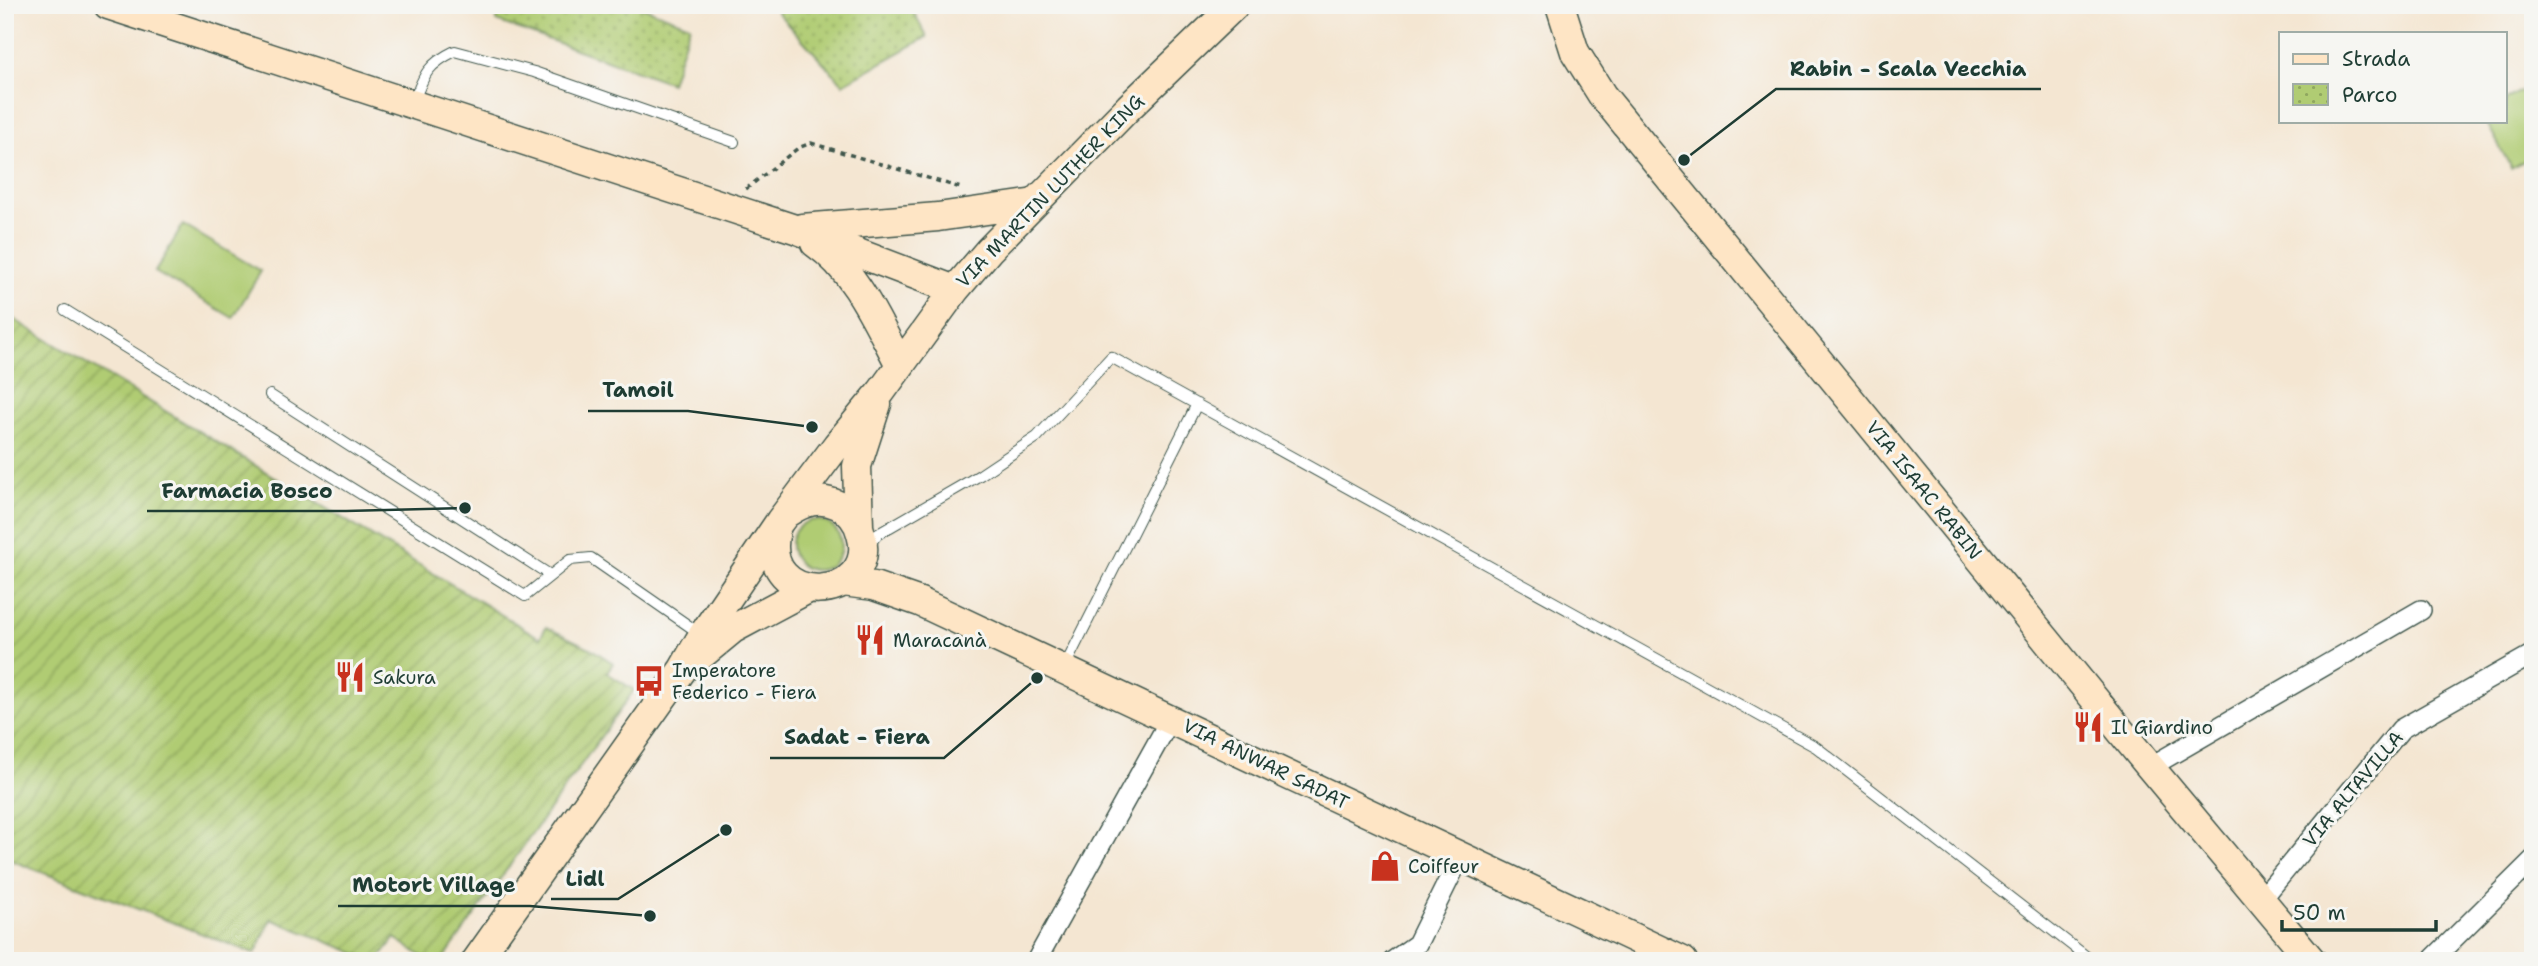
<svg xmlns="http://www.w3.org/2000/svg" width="2538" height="966" viewBox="0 0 2538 966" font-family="'Shantell Sans',sans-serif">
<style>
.grass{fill:#b0cc73;stroke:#688454;stroke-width:2}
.park{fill:url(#park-dots);stroke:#688454;stroke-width:2}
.garden{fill:url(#garden-furrows);stroke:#688454;stroke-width:2}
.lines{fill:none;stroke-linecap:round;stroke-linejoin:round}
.lane-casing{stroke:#3f564c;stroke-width:12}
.street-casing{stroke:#3f564c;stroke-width:22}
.secondary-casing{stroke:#3f564c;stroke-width:31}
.path{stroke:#3f564c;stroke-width:3.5;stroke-dasharray:5 5;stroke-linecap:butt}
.lane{stroke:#fff;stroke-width:10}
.street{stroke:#fff;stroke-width:19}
.secondary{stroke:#fee5c5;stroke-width:28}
.labels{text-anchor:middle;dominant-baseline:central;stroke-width:6;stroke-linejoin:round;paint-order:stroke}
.street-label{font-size:19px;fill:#1f3d34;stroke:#f6f6f2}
.poi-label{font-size:19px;fill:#1f3d34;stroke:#f6f6f2;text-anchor:start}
.leader{fill:none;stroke:#1f3d34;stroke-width:2.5}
.callout-dot{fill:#1f3d34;stroke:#f6f6f2;stroke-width:2.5}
.callout-label{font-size:21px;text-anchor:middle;font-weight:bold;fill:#1f3d34;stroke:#f6f6f2;stroke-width:6;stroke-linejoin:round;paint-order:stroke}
</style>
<defs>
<pattern id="park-dots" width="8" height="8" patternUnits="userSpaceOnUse" patternTransform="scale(1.75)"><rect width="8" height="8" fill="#b0cc73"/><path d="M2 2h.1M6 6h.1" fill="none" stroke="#8fa75f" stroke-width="1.8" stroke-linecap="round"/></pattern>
<pattern id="garden-furrows" width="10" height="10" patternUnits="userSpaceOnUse" patternTransform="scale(1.75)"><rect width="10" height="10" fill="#b0cc73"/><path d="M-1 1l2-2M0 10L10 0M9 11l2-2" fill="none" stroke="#8fa75f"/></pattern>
</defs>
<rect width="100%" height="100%" fill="#f6f6f2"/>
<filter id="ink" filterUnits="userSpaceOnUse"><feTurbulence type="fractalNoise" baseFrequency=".0143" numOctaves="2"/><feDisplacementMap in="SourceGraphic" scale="14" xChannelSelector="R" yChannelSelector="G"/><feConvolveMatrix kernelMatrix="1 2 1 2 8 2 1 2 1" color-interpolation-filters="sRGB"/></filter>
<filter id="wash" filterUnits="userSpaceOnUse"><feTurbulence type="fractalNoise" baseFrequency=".00686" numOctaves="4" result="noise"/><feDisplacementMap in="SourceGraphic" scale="28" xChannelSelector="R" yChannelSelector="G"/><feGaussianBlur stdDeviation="1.57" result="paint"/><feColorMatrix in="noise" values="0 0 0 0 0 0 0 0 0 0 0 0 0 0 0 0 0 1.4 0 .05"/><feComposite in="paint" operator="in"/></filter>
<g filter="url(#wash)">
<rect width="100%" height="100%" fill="#f4e6d2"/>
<!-- grass -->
<path class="grass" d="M2533 84V156L2511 168 2486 121H2505V100Z
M183 225 261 271 233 318 155 272Z
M791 545a25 25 0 1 1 50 0a25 25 0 1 1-50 0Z"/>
<!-- park -->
<path class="park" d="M502 5H637L690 25 671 83 496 21Z
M777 5H910L927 37 843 84 777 12Z"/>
<!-- garden -->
<path class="garden" d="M5 314 540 638 546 627 590 648 613 663 607 673 634 690 442 961H429L395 938 377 961H375L271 919 255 954 5 858Z"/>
</g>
<g filter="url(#ink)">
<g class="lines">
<defs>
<path id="lane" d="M414 101C424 74 428 64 455 51L534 72 734 142
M65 310 525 596 570 560 591 558 702 635
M270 395 550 575
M868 545 878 534 980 475 1037 437 1111 357 1816 747 2092 961
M1064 668 1197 404"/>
<path id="street" d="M2150 767 2421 610
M2261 900 2401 729 2533 654
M1036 961 1171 718
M1393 961 1417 944 1460 857
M2431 961 2533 860"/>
<path id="secondary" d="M108 5 795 229 955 290
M1560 5 1575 52 1602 95 2150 767 2312 961
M802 228 938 217 1035 203
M815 243C856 271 877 322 900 365
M859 526 857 466 877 404
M776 530C757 612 881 603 861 534 858 521 849 510 838 505 819 496 803 502 787 513
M843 582 874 586 920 602 1683 961
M699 657 733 629 808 589
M476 961 683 669 702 636 780 521 837 445 881 392 955 290 989 250 1129 107 1235 5"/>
</defs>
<!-- lane casing -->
<use href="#lane" class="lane-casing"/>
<!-- street casing -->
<use href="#street" class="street-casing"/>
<!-- secondary casing -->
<use href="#secondary" class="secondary-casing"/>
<!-- path -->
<path class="path" d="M746 189 798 148 811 143 961 188"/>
<!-- lane -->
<use href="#lane" class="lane"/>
<!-- street -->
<use href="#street" class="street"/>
<!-- secondary -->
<use href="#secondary" class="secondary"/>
</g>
</g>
<!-- icons -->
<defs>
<symbol id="restaurant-bare" viewBox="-9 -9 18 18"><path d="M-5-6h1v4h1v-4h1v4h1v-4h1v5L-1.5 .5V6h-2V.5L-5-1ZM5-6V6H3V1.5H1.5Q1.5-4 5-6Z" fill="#c8321e" stroke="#f6f6f2" stroke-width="2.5" paint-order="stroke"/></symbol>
<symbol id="bus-bare" viewBox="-9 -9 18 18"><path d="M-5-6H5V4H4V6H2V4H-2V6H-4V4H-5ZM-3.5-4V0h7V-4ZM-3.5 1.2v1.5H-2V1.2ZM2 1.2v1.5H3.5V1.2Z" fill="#c8321e" stroke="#f6f6f2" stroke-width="2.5" paint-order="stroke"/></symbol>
<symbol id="shop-bare" viewBox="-9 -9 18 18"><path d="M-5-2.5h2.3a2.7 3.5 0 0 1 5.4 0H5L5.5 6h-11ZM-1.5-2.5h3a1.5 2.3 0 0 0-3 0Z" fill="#c8321e" stroke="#f6f6f2" stroke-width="2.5" paint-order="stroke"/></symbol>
</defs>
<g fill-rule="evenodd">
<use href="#restaurant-bare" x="848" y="618" width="44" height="44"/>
<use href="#restaurant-bare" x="328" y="655" width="44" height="44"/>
<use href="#bus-bare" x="627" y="659" width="44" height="44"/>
<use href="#restaurant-bare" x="2066" y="705" width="44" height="44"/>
<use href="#shop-bare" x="1363" y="844" width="44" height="44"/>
</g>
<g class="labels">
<!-- street labels -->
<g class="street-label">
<text transform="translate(1050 191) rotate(-46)">VIA MARTIN LUTHER KING</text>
<text transform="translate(1924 490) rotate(51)">VIA ISAAC RABIN</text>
<text transform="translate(1266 764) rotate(26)">VIA ANWAR SADAT</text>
<text transform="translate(2353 789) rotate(-50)">VIA ALTAVILLA</text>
</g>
<!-- poi labels -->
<g class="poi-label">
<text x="893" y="640">Maracanà</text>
<text x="672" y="670">Imperatore<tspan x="672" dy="22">Federico - Fiera</tspan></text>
<text x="373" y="677">Sakura</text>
<text x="2111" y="727">Il Giardino</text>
<text x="1408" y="866">Coiffeur</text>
</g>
</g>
<!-- callouts -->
<path class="leader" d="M1684 160L1776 89H2041M812 427L688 411H588M465 508L346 511H147M1037 678L944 758H770M726 830L618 899H551M650 916L530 906H338"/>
<g class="callout-dot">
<circle cx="1684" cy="160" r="7"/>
<circle cx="812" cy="427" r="7"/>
<circle cx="465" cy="508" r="7"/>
<circle cx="1037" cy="678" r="7"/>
<circle cx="726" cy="830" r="7"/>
<circle cx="650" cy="916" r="7"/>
</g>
<g class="callout-label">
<text x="1908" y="76">Rabin - Scala Vecchia</text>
<text x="638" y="397">Tamoil</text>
<text x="247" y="498">Farmacia Bosco</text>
<text x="857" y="744">Sadat - Fiera</text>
<text x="585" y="886">Lidl</text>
<text x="434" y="892">Motort Village</text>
</g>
<!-- margin -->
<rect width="2538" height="966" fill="none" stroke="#f6f6f2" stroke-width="28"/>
<!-- legend -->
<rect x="2279" y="32" width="228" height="91" fill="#f6f6f2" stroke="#a0aca6" stroke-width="2"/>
<rect x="2293" y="54" width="35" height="10" fill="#fee5c5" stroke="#a0aca6" stroke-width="2"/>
<text x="2342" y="66" font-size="21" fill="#1f3d34">Strada</text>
<rect x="2293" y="84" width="35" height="21" fill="url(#park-dots)" stroke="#a0aca6" stroke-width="2"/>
<text x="2342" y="102" font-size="21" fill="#1f3d34">Parco</text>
<!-- scale -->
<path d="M2282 920v10h154v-10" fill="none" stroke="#1f3d34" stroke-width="3.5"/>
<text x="2293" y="920" font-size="21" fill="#1f3d34" stroke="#f6f6f2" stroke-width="5" paint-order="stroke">50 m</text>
</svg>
